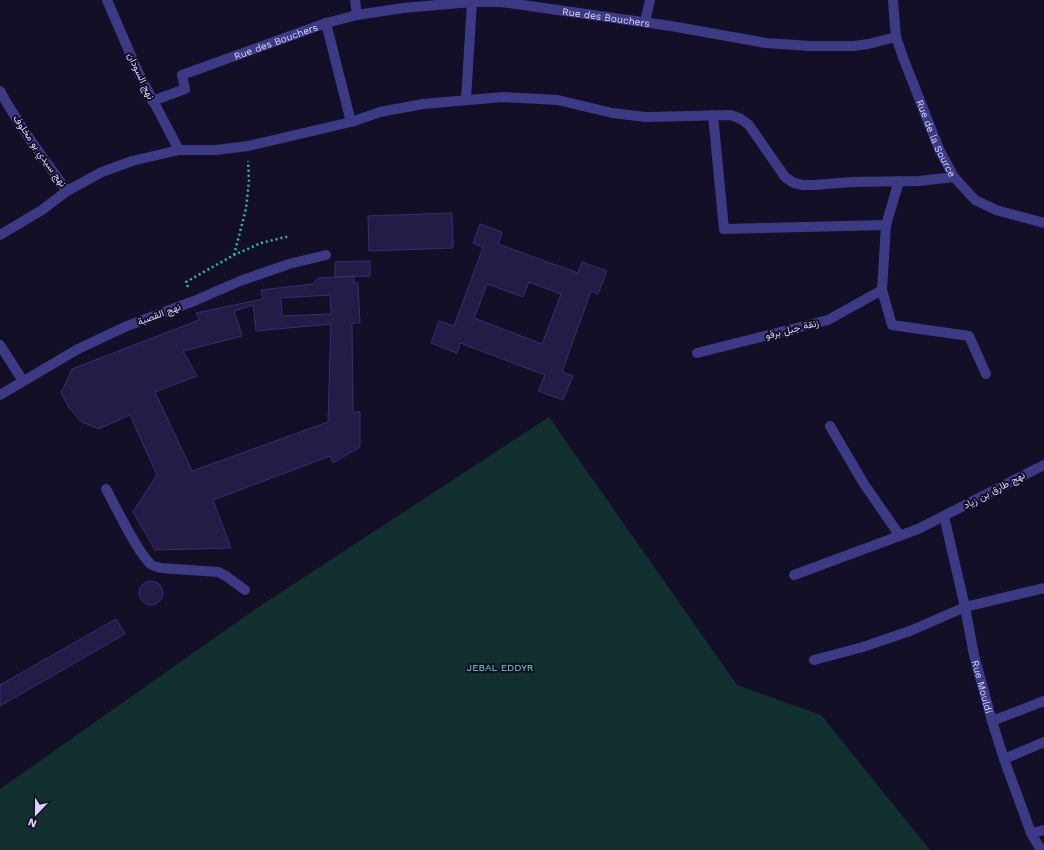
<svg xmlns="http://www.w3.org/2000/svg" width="1044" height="850" viewBox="0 0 1044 850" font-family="'Work Sans',Vazirmatn,sans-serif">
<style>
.green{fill:#12302f}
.building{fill:#241b47;stroke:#3b2d73;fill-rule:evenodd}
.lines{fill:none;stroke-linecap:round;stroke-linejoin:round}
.path{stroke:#2fb8b0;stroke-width:2.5;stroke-dasharray:2 3;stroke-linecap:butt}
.service{stroke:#3d3a85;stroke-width:10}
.pedestrian{stroke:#3d3a85;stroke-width:10}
.minor{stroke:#3d3a85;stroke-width:10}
.labels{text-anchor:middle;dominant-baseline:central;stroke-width:4;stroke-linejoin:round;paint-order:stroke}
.street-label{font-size:10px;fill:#d9d4ff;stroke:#130f26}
.park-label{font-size:10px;fill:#5fe0c0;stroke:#130f26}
</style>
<rect width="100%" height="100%" fill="#130f26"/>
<!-- green -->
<path class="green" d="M549 417 737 685 821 715 930 850H0V789L257 608Z"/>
<!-- building -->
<path class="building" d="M452 213 453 248 369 251 368 216Z
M480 224 502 232 498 244 578 273 582 262 607 271 598 294 591 291 562 372 573 376 563 400 538 391 545 375 460 343 457 353 431 343 439 321 454 326 483 247 473 243ZM529 282 561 294 542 344 474 318 487 284 523 297Z
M370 261V276L335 277V262Z
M354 276V283H358L360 323H352L353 412H360V447L333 463 330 456 213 500 231 548 155 550 133 512 157 475 130 415 99 429 82 422 69 408 61 393 72 369 199 320 196 313 263 299 261 290 313 284 318 278ZM330 295 331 314 282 316 281 298ZM253 305 256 331 331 324 328 422 192 471 155 392 197 376 183 351 242 336 234 311Z
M139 593a12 12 0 1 1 24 0a12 12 0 1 1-24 0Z
M116 619 125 634 0 706V685Z"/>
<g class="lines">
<!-- path -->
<path class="path" d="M234 255 246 209 249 180 248 161
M188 287 186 282 234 255 261 243 290 236"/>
<!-- service -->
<path class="service" d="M106 489C115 505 139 556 152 565 155 567 159 567 161 568L218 572 226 576 245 590"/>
<!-- pedestrian -->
<g class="pedestrian">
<path id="s1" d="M152 101 185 89 182 75 326 23"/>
<path d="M713 115 724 229 886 225"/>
<path d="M899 181 886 225 882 290 892 325 969 336 986 374"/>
<path d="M0 345 23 381"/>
<path d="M697 353 828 320 882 290"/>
<path d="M992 721 1044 701"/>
<path d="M1004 759 1044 742"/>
<path d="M1031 833 1044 830"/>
</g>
<!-- minor -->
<g class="minor">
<path d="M107 0 138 72 179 150"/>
<path d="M355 0 357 15"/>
<path id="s2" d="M893 0 896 37 904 60 939 149 954 177 975 200 996 210 1044 223"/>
<path d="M645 22 650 0"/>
<path d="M0 91C19 126 44 159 67 191"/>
<path d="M466 99 472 2"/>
<path id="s3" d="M351 122 326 23 357 15 403 8 472 2H501L671 26 766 43 810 46H854L868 44 896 37"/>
<path d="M0 235 42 210 67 191 102 172 132 161 179 150H216L248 146 351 122 380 112 423 104 503 97 558 100 612 113 646 117 731 115 741 119 749 125 785 177 794 183 803 185H814L853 182 919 181 954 177"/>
<path d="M0 395 78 349 127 326 194 301 240 281 289 264 326 255"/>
<path d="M830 426 864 484 900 536"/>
<path id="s4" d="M944 516 965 607 974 655 992 721 1004 759 1031 833 1041 850"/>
<path d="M794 575 918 529 1044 465"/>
<path d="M814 660 863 647 910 631 965 607 1044 588"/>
</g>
</g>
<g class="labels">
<!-- street labels -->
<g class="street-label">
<text stroke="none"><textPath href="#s3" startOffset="385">Rue des Bouchers</textPath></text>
<text stroke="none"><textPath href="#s1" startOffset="149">Rue des Bouchers</textPath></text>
<text transform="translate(141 76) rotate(65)">نهج السودان</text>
<text stroke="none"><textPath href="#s2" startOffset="146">Rue de la Source</textPath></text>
<text transform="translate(40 151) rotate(55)">نهج سيدي بو مخلوف</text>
<text transform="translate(159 314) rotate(-21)">نهج القصبة</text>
<text transform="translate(792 329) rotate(-14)">زنقة جبل برقو</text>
<text transform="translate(994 490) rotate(-28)">نهج طارق بن زياد</text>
<text stroke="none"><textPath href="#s4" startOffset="175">Rue Mouldi</textPath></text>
</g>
<!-- park labels -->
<g class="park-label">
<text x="500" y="667">JEBAL EDDYR</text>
</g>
</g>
<!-- north arrow -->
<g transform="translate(36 814) rotate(202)" stroke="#130f26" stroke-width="3" paint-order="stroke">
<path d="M0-3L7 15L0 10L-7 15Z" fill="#d9d4ff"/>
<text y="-6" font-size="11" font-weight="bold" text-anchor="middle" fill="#d9d4ff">N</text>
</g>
</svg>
